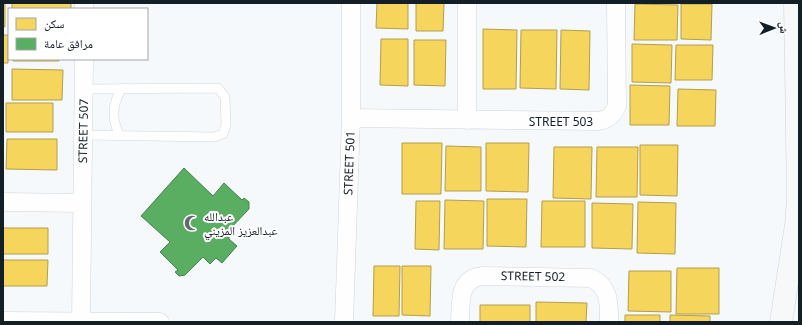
<svg xmlns="http://www.w3.org/2000/svg" width="802" height="325" viewBox="0 0 802 325" font-family="'Noto Sans','Noto Naskh Arabic',sans-serif">
<style>
.homes{fill:#f6d55c;stroke:#b29e4c}
.public{fill:#5aae61;stroke:#458350}
.lines{fill:none;stroke-linecap:round;stroke-linejoin:round}
.lane-casing{stroke:#cdd5db;stroke-width:10}
.street-casing{stroke:#cdd5db;stroke-width:19}
.secondary-casing{stroke:#cdd5db;stroke-width:23}
.lane{stroke:#fefefe;stroke-width:9}
.street{stroke:#fefefe;stroke-width:18}
.secondary{stroke:#f6f8fa;stroke-width:22}
.labels{text-anchor:middle;dominant-baseline:central;stroke-width:4;stroke-linejoin:round;paint-order:stroke}
.street-label{font-size:12px;fill:#131f27;stroke:#fff}
.poi-label{font-size:12px;fill:#131f27;stroke:#fff;text-anchor:start}
</style>
<rect width="100%" height="100%" fill="#f6f9fb"/>
<!-- homes -->
<path class="homes" d="M3 3H5V27H3Z
M12 3H71V9H12Z
M377 3H408V29L376 28Z
M416 3H444L443 31H416Z
M635 4 678 5 677 40H634Z
M681 4H712L711 40 681 39Z
M483 29 517 30 516 89H483Z
M521 30H557L556 89 520 88Z
M561 30 590 31 589 90 560 89Z
M3 35H8V63H3Z
M381 39H408V86L380 85Z
M414 40H446L445 86 414 85Z
M632 44 672 45 671 83 632 82Z
M676 45H713L712 80H675Z
M13 59H59V61H13Z
M12 69 63 70 62 100H12Z
M630 85 670 86 669 125H630Z
M678 89 716 90 715 126H677Z
M6 103H53V132H6Z
M7 139H57V170L6 169Z
M402 143H442L441 194H402Z
M486 143H529L528 192 486 191Z
M640 145H678L677 196 640 195Z
M446 146 481 147V191H445Z
M554 147H592L591 199 553 198Z
M597 147H638L637 197H596Z
M487 199H527L526 247 487 246Z
M445 200 484 201 483 249H444Z
M416 201H440L439 250 415 249Z
M542 201H585V247H541Z
M638 202 676 203 675 254 637 253Z
M592 203 633 204 632 249 592 248Z
M3 228H48V254H3Z
M3 260H48L47 286H3Z
M374 266H400L399 316H373Z
M402 266H431L430 316 402 315Z
M677 268H719V314H676Z
M629 271H671V312L628 311Z
M536 302 587 303 586 322H536Z
M480 305H530V322H480Z
M625 315H660V322H625Z
M670 315 710 316V322H670Z"/>
<!-- public -->
<path class="public" d="M184 168 213 196 224 183 242 200 244 198 249 202V209L229 230V239L237 246 222 263 216 258 210 264 203 257 185 275 179 276 175 272 178 270 160 252 170 242 141 216Z"/>
<g class="lines">
<defs>
<path id="lane" d="M83 135 214 137 223 134 226 125 225 97 218 88 83 89
M120 136C111 119 112 104 122 88"/>
<path id="street" d="M467 3V120
M84 9V3
M351 118 597 121C608 120 613 115 617 106L616 3
M3 202 82 203
M3 321 160 322
M81 321 84 59
M344 322 351 118V3
M460 322C461 302 458 278 483 276L591 278C610 287 609 303 609 322"/>
<path id="secondary" d="M781 322 796 225 798 198 795 3"/>
</defs>
<!-- lane casing -->
<use href="#lane" class="lane-casing"/>
<!-- street casing -->
<use href="#street" class="street-casing"/>
<!-- secondary casing -->
<use href="#secondary" class="secondary-casing"/>
<!-- lane -->
<use href="#lane" class="lane"/>
<!-- street -->
<use href="#street" class="street"/>
<!-- secondary -->
<use href="#secondary" class="secondary"/>
</g>
<!-- icons -->
<defs>
<symbol id="mosque-bare" viewBox="-9 -9 18 18"><path d="M3.5-4.9A6 6 0 1 0 3.5 4.9A5 5 0 1 1 3.5-4.9Z" fill="#626b71" stroke="#fff" stroke-width="2.5" paint-order="stroke"/></symbol>
</defs>
<g fill-rule="evenodd">
<use href="#mosque-bare" x="181" y="212" width="22" height="22"/>
</g>
<g class="labels">
<!-- street labels -->
<g class="street-label">
<text x="561" y="121">STREET 503</text>
<text transform="translate(83 131) rotate(-89)">STREET 507</text>
<text transform="translate(349 163) rotate(-88)">STREET 501</text>
<text transform="translate(533 276) rotate(1)">STREET 502</text>
</g>
<!-- poi labels -->
<g class="poi-label">
<text x="204" y="216">عبدالله<tspan x="204" dy="14">عبدالعزيز المزيني</tspan></text>
</g>
</g>
<!-- border -->
<rect width="802" height="325" fill="none" stroke="#131f27" stroke-width="8"/>
<!-- legend -->
<rect x="8" y="8" width="140" height="52" fill="#ffffff" stroke="#a1a5a9"/>
<rect x="16" y="18" width="20" height="12" fill="#f6d55c" stroke="#a1a5a9"/>
<text x="44" y="28" font-size="12" fill="#131f27">سكن</text>
<rect x="16" y="38" width="20" height="12" fill="#5aae61" stroke="#a1a5a9"/>
<text x="44" y="48" font-size="12" fill="#131f27">مرافق عامة</text>
<!-- north arrow -->
<g transform="translate(774 28) rotate(89)" stroke="#ffffff" stroke-width="3" paint-order="stroke">
<path d="M0-3L7 15L0 10L-7 15Z" fill="#131f27"/>
<text y="-6" font-size="11" font-weight="bold" text-anchor="middle" fill="#131f27">ش</text>
</g>
</svg>
